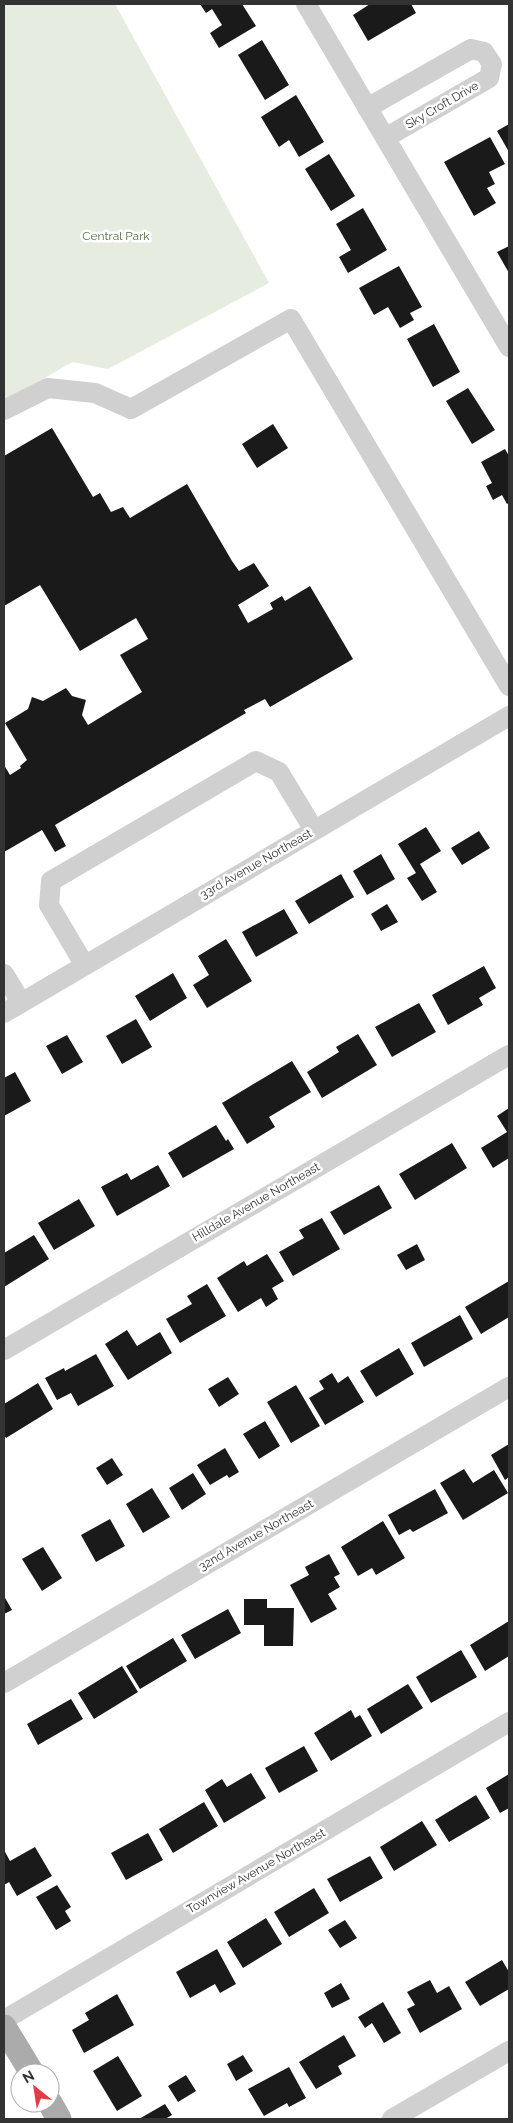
<svg xmlns="http://www.w3.org/2000/svg" width="513" height="2123" viewBox="0 0 513 2123" font-family="Raleway,sans-serif">
<style>
.green{fill:#e6ecdf}
.building{fill:#1a1a1a}
.lines{fill:none;stroke-linecap:round;stroke-linejoin:round}
.minor{stroke:#d0d0d0;stroke-width:20}
.major{stroke:#ababab;stroke-width:25}
.labels{text-anchor:middle;dominant-baseline:central;stroke-width:5;stroke-linejoin:round;paint-order:stroke}
.street-label{font-size:12px;fill:#333;stroke:#fff}
.park-label{font-size:12px;fill:#56703f;stroke:#fff}
</style>
<rect width="100%" height="100%" fill="#fff"/>
<!-- green -->
<path class="green" d="M4 4H115L269 283 108 369 72 362 4 402Z"/>
<!-- building -->
<path class="building" d="M200 4H242L256 26 219 48 210 33 222 25 212 9 206 13Z
M370 4H411L416 13 368 41 353 15Z
M262 40 289 85 265 100 238 55Z
M296 95 324 142 299 157 289 140 279 147 261 117Z
M509 124V152L497 131Z
M490 137 505 164 489 172 495 184 487 188 496 203 474 216 444 162Z
M329 154 355 196 331 211 305 169Z
M363 208 387 250 348 273 339 257 351 250 336 224Z
M509 246V273L497 252Z
M399 266 422 307 410 313 414 320 400 328 388 307 374 315 359 288Z
M434 324 460 372 433 387 407 339Z
M468 388 495 430 472 444 446 401Z
M273 424 288 448 257 468 242 444Z
M52 428 93 497 100 493 111 512 123 507 130 518 187 484 232 561 239 571 254 563 269 586 238 605 248 623 273 609 270 603 282 596 285 601 310 586 353 659 270 707 265 699 244 710 246 713 55 825 66 846 55 852 42 830 4 852V765L10 775 21 768 20 766 27 760 5 723 28 709 32 697 43 701 66 688 72 696 86 700 82 715 88 725 142 692 120 655 148 639 136 618 80 651 40 585 4 606V456Z
M505 449 509 456V503L507 504 502 495 493 500 486 486 492 483 481 462Z
M426 827 441 851 420 864 437 892 422 901 407 878 416 873 398 844Z
M479 831 490 848 462 865 451 848Z
M381 854 395 879 367 895 353 871Z
M341 874 354 897 309 924 295 901Z
M387 904 398 922 381 931 371 914Z
M284 909 298 933 256 957 242 932Z
M226 939 252 981 207 1008 193 985 209 975 198 956Z
M484 966 496 988 479 998 483 1005 448 1025 432 995Z
M173 973 187 998 150 1021 135 996Z
M419 1003 436 1032 392 1057 375 1027Z
M136 1019 152 1047 122 1064 106 1036Z
M358 1034 377 1065 322 1098 307 1072 339 1052 336 1047Z
M67 1035 83 1062 62 1074 46 1046Z
M292 1061 311 1092 269 1117 275 1127 247 1144 222 1103Z
M15 1072 31 1101 4 1116V1078Z
M509 1108V1158L493 1168 481 1148 507 1132 497 1116Z
M216 1125 226 1141 228 1139 234 1149 183 1178 168 1153Z
M452 1143 467 1168 415 1200 399 1174Z
M158 1165 170 1186 117 1216 101 1187 127 1173 131 1180Z
M379 1185 392 1208 344 1235 330 1212Z
M79 1199 95 1226 54 1250 38 1223Z
M322 1218 340 1249 293 1276 279 1252 304 1238 299 1230Z
M34 1235 49 1259 4 1287V1253Z
M417 1244 425 1260 406 1270 397 1255Z
M267 1254 284 1281 272 1288 278 1299 266 1307 261 1298 238 1312 217 1278 244 1261 247 1266Z
M509 1281V1317L481 1334 465 1307Z
M207 1284 226 1316 180 1343 166 1319 192 1304 187 1296Z
M460 1315 473 1339 424 1367 411 1343Z
M127 1330 137 1346 160 1332 172 1353 128 1380 105 1344Z
M399 1348 414 1374 376 1397 360 1371Z
M96 1354 114 1386 78 1406 71 1393 57 1400 45 1378 64 1368 65 1371Z
M332 1373 338 1383 348 1376 364 1402 325 1425 309 1398 324 1389 319 1381Z
M228 1377 239 1394 219 1407 208 1389Z
M38 1383 53 1409 6 1438 4 1435V1404Z
M296 1385 320 1426 291 1443 267 1402Z
M265 1421 280 1446 259 1459 243 1434Z
M509 1444V1477L505 1480 491 1455Z
M225 1448 239 1472 229 1478 227 1475 210 1485 197 1465Z
M112 1458 123 1475 107 1485 96 1468Z
M464 1469 473 1483 494 1470 508 1493 463 1520 440 1483Z
M193 1473 206 1494 182 1510 169 1488Z
M152 1488 170 1517 143 1533 126 1504Z
M435 1489 448 1513 413 1532 410 1529 399 1535 388 1515Z
M110 1519 125 1546 96 1562 81 1535Z
M383 1521 405 1558 376 1575 372 1568 358 1576 341 1547Z
M43 1547 62 1578 42 1591 22 1559Z
M329 1554 340 1574 334 1577 340 1587 328 1594 337 1609 311 1623 290 1585 309 1575 305 1567Z
M4 1596 12 1610 4 1614Z
M244 1599H267V1608H294L293 1646H264V1625H244Z
M228 1609 241 1633 195 1659 181 1635Z
M509 1621V1656L485 1671 470 1645Z
M173 1638 187 1661 140 1689 126 1666Z
M461 1650 477 1677 431 1703 416 1677Z
M122 1666 138 1692 94 1719 78 1693Z
M408 1684 423 1708 381 1734 367 1709Z
M71 1699 83 1719 38 1745 27 1724Z
M351 1710 355 1718 360 1715 372 1736 331 1761 314 1733Z
M304 1746 318 1771 279 1793 265 1768Z
M251 1773 266 1798 224 1823 205 1790 222 1779 227 1787Z
M509 1774V1808L500 1813 486 1788Z
M476 1795 490 1818 449 1842 435 1820Z
M204 1802 218 1826 173 1853 159 1829Z
M422 1821 437 1845 394 1871 380 1847Z
M148 1833 163 1860 126 1880 111 1853Z
M35 1847 52 1876 17 1896 9 1882 4 1885V1850L10 1861Z
M370 1856 383 1878 340 1902 327 1879Z
M57 1885 71 1907 65 1911 71 1921 56 1930 36 1897Z
M314 1888 329 1913 289 1937 274 1912Z
M266 1918 282 1944 243 1968 227 1942Z
M345 1920 357 1938 340 1948 328 1930Z
M217 1949 236 1984 220 1993 215 1984 190 1998 176 1972Z
M502 1960 509 1972V1989L480 2006 465 1982Z
M430 1980 437 1993 449 1986 462 2009 420 2033 407 2009 415 2005 407 1992Z
M341 1983 350 1999 332 2008 324 1993Z
M117 1994 134 2025 84 2053 72 2030 89 2020 85 2013Z
M383 2002 401 2033 384 2043 372 2023 365 2028 358 2017Z
M344 2035 356 2056 338 2066 342 2074 316 2089 299 2062Z
M243 2055 253 2071 236 2081 227 2064Z
M118 2056 142 2096 117 2111 93 2071Z
M289 2067 306 2098 289 2107 287 2103 264 2116 248 2089Z
M186 2075 196 2091 178 2102 168 2086Z
M165 2104 172 2115 165 2119H139Z"/>
<g class="lines">
<!-- minor -->
<path class="minor" d="M306 4 509 347
M367 108 471 49 484 52 492 64 489 78 385 138
M4 410 48 388 95 393 131 409 291 319 509 686
M84 964 49 905 51 881 256 761 279 772 314 830
M4 974 21 1002
M4 1013 509 716
M4 1350 509 1055
M4 1683 509 1387
M4 2020 509 1722
M392 2119 509 2051"/>
<!-- major -->
<path class="major" d="M4 2027 32 2073
M50 2103 59 2119"/>
</g>
<g class="labels">
<!-- street labels -->
<g class="street-label">
<text transform="translate(442 105) rotate(-30)">Sky Croft Drive</text>
<text transform="translate(256 864) rotate(-30)">33rd Avenue Northeast</text>
<text transform="translate(256 1202) rotate(-30)">Hilldale Avenue Northeast</text>
<text transform="translate(256 1535) rotate(-30)">32nd Avenue Northeast</text>
<text transform="translate(256 1871) rotate(-30)">Townview Avenue Northeast</text>
</g>
<!-- park labels -->
<g class="park-label">
<text x="116" y="236">Central Park</text>
</g>
</g>
<!-- border -->
<rect width="513" height="2123" fill="none" stroke="#333333" stroke-width="10"/>
<!-- north arrow -->
<g transform="translate(35 2088) rotate(330)"><circle r="24" fill="#ffffff" stroke="#adadad"/>
<path d="M0-4L9 19L0 12L-9 19Z" fill="#e63946"/>
<text y="-8" font-size="14" font-weight="bold" text-anchor="middle" fill="#333333">N</text>
</g>
</svg>
